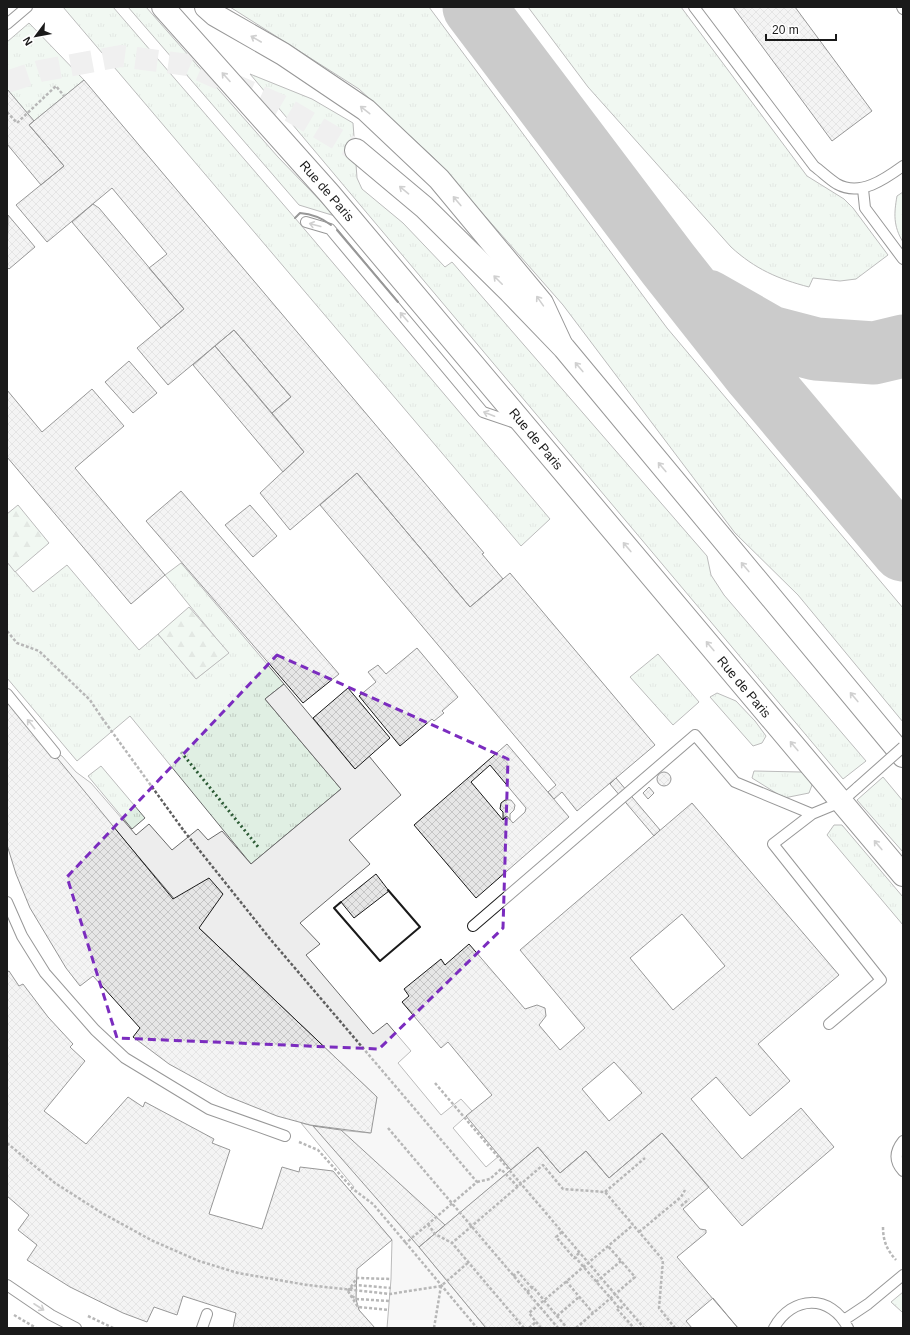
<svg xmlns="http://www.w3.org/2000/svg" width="910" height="1335" viewBox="0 0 910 1335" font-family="Helvetica,sans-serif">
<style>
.grass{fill:url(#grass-tufts);stroke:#6a6a6a}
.forest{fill:url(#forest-firs);stroke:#6a6a6a}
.parking{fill:#ededed;stroke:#6a6a6a}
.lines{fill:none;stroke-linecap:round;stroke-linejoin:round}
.taxiway{stroke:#8c8c8c;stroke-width:63}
.building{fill:url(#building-cross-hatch);stroke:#1a1a1a;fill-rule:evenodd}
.primary-tunnel{stroke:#ddd;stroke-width:22;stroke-dasharray:22 11;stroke-linecap:butt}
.service-casing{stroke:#1a1a1a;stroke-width:12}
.tertiary-casing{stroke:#1a1a1a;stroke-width:24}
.primary-casing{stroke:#1a1a1a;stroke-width:24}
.path{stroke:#5f5f5f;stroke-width:2.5;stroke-dasharray:3 2;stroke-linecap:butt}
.service{stroke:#fff;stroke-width:10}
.tertiary{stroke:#fff;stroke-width:22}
.primary{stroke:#fff;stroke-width:22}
.service-bridge-casing{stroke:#1a1a1a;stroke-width:12;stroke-linecap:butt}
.path-bridge{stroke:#5f5f5f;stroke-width:2.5;stroke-dasharray:3 2;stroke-linecap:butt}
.service-bridge{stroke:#fff;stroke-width:10}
.hedge{stroke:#2b5a34;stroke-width:3;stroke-dasharray:2 3;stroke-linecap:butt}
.wall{stroke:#1a1a1a;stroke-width:2}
.oneway{stroke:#989898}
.marked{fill:none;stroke:#7b2cbf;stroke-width:3;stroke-dasharray:8 5;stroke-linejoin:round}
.labels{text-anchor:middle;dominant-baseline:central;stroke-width:3;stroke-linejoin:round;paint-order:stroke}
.street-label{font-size:13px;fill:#1a1a1a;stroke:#fff}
</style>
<defs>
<pattern id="grass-tufts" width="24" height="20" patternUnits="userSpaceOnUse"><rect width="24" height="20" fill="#e0efe3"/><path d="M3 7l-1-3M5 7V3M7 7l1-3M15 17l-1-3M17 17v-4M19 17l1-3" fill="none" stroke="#c0ccc2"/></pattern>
<pattern id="forest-firs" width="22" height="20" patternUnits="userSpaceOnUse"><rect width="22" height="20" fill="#e0efe3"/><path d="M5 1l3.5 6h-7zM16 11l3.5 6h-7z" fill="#c0ccc2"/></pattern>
<pattern id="building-cross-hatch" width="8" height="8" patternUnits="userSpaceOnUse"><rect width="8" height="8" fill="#e6e6e6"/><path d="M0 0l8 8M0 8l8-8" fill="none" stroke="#c5c5c5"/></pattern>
</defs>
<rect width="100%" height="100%" fill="#fff"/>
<!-- grass -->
<path class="grass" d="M63 7H113L295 218 550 519 521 546Z
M128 7H146L278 157 335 216 299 205Z
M230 7H429L667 328 903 608V722L798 595 735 533 563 305 434 158 359 89Z
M528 7H681L807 176 844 199 853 208 888 255 856 279 840 281 813 278 809 287C778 279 755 269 731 247L588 87Z
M29 23 84 80 34 121 7 89V42Z
M250 74 312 99 353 123 357 178 362 189 403 223 445 267 452 262 707 556 711 575 724 595 866 761 843 779Z
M903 192V242C893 226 894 213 897 196Z
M7 562 33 592 67 565 139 650 158 634 196 679 228 653 165 575 181 563 284 684 265 699 341 789 251 864 130 716 77 761 7 678Z
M658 654 699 702 673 725 630 677Z
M717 693 736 701 755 721 766 736 762 743 753 746 710 697Z
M101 766 145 818 132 829 88 776Z
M754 771 801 772 807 777 812 785 809 793 784 798 752 778Z
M883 777 903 801V852L857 800Z
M834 825H842L903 897V925L827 835Z
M903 1292V1311L902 1312 891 1302Z"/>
<!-- forest -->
<path class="forest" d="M18 505 49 543 15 572 7 562V514Z
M189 607 229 653 196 679 158 634Z"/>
<!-- parking -->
<path class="parking" d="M284 684 354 768 369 756 401 795 349 840 370 864 300 923 320 944 306 955 373 1034 387 1023 411 1051 398 1063 441 1115 461 1099 472 1111 453 1128 486 1167 499 1156 511 1170 419 1247 486 1328H387L391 1279 392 1240 350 1191 354 1187 301 1123 327 1129 370 1133 377 1097 199 928 47 749 62 756 76 772 91 783 136 835 149 824 172 850 198 829 208 840 222 831 251 864 341 789 265 699Z"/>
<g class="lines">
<!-- taxiway -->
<path class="taxiway" d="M474 7 668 264 754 373 903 550
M707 301 770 337 816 349 874 353 903 346"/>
</g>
<!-- building -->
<path class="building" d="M733 7H795L872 111 832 141Z
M84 80 484 553 482 554 503 579 470 607 357 473 290 530 260 493 304 452 272 413 291 397 234 330 168 385 137 348 184 309 149 268 167 254 112 188 47 242 16 205 64 166 29 125Z
M7 89 34 121 29 125 64 166 41 185 7 144Z
M93 204 99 208 184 309 161 328 72 222Z
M8 215 35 247 9 269 7 267Z
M234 330 291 397 272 413 215 346Z
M215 346 304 452 283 472 193 365Z
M129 361 157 393 133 413 105 382Z
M92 389 124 426 75 468 165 575 131 604 7 457V390L42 432Z
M357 473 470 607 510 573 655 745 577 811 562 792 554 799 548 792 556 785 320 505Z
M181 491 339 674 303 703 146 521Z
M250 505 277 536 253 557 225 525Z
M417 648 458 697 442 711 444 713 434 721 432 719 400 746 359 696 376 682 368 672 378 665 386 674Z
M348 688 390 738 355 769 313 718Z
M7 697 173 899 209 878 223 894 199 928 377 1097 371 1133 310 1125 277 1116 227 1096 169 1064 133 1037 140 1028 93 976 80 986 66 968 30 908 16 874 7 845Z
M507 744 569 817 476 898 414 825ZM490 765 526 808 525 812 513 823 507 816 503 820 471 782Z
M657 779a7 7 0 1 1 14 0a7 7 0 1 1-14 0Z
M616 778 660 830 654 836 610 784Z
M649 787 654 793 648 799 643 793Z
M505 800H511L515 805 514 810 510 814V820L507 816 503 819V812L500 809 501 803Z
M692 803 839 975 758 1044 790 1081 750 1116 716 1077 691 1099 742 1159 801 1108 834 1147 742 1226 662 1133 609 1178 586 1151 560 1173 538 1147 511 1170 466 1116 492 1095 448 1042 441 1048 402 1002 409 996 404 989 441 959 445 965 469 944 525 1009 537 1005 545 1008 546 1016 539 1025 560 1050 585 1028 520 950ZM682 914 725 966 673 1010 630 958ZM614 1062 642 1093 609 1121 582 1089Z
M376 874 389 891 354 918 341 902Z
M9 971 19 986 23 984 48 1017 73 1044 70 1047 85 1061 44 1111 86 1144 128 1097 143 1107 145 1102 214 1139 212 1143 230 1150 209 1214 262 1229 282 1167 299 1172 300 1167 333 1171 392 1240 357 1269 356 1299 359 1310 375 1328H233L236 1313 183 1296 177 1315 154 1307 147 1322 123 1313 70 1287 27 1260 37 1245 18 1230 29 1215 7 1196V972Z
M313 1126 341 1130 445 1225 419 1247Z
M662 1133 709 1187 683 1209 700 1229 706 1230V1233L677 1257 738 1328H486L419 1247 538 1147 560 1173 586 1151 609 1178Z
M713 1298 738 1328H692L686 1321Z"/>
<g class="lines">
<!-- primary-tunnel -->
<path class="primary-tunnel" d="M7 82 40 71 121 56 188 65 280 105 356 150"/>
<defs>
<path id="service" d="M694 7 814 166C822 172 829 179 837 184 860 197 885 179 903 166
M902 7 903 9
M7 24 27 7
M863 189 865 208 903 259
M306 222 330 229 483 412 518 424
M7 694 55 753
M7 902 22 936 45 973 95 1030 125 1058 209 1109 285 1136
M473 926 695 735 735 782 812 814
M829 1024 881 980 773 844 812 814 841 802 858 787
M903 1141C895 1151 894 1161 903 1171
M7 1285 51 1315 76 1328
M844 1320 868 1304 903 1275
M202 1328 207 1314
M774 1328C792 1295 831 1294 848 1328"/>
<path id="tertiary" d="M163 7 329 193 903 875
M206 7 215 15 283 54 366 110 439 179 542 303 561 344"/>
<path id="primary" d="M356 150 424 207 510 292 564 348 903 756"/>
</defs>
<!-- service casing -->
<use href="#service" class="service-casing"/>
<!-- tertiary casing -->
<use href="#tertiary" class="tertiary-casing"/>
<!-- primary casing -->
<use href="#primary" class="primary-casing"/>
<!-- path -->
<path class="path" d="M7 112 17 123 56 86 64 96
M7 631 17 643 39 651 90 700 102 718
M184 831 271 940 477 1182 406 1243 477 1328
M435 1083 644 1328
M388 1128 558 1328
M299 1142 318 1150 353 1189 373 1204 406 1243
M7 1143 55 1183 102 1213 151 1240 199 1261 238 1273 307 1285 390 1294 441 1286 469 1262
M477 1182 490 1179 501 1169 518 1187
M605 1192 645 1158
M681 1206 689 1199
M428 1224 435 1234 452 1243
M883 1227C883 1241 887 1250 896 1260
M562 1232 556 1237 575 1259
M639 1232 681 1197 685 1190
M579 1253 575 1257 620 1309 624 1305
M513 1276 518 1272 532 1288
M566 1281 593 1313
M596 1282 621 1261
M350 1289 356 1285 391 1288
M348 1291 357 1278 391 1279
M348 1291 358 1307 389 1310
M527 1292 533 1287 567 1328
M352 1296 356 1299 389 1301
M617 1309 634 1328
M14 1315 36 1328
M88 1316 113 1328
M557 1316 579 1297
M434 1328 441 1286
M524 1328 452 1243 543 1165 563 1189 605 1192 663 1260 659 1308 675 1328
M529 1328 536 1322
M541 1328 529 1313 633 1225
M576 1328 635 1277 608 1246"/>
<!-- service -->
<use href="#service" class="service"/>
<!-- tertiary -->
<use href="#tertiary" class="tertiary"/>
<!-- primary -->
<use href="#primary" class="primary"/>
<defs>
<path id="service-bridge" d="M858 787 903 747"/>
</defs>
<!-- service-bridge casing -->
<use href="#service-bridge" class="service-bridge-casing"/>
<!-- path-bridge -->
<path class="path-bridge" d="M102 718 184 831"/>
<!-- service-bridge -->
<use href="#service-bridge" class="service-bridge"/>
<!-- hedge -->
<path class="hedge" d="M181 752 259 848"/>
<!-- wall -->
<path class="wall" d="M295 218 300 213C312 214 322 218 331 225
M337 230 398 302
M341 902 334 908 380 961 420 927 388 890"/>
</g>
<!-- one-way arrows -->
<defs><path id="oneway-shaft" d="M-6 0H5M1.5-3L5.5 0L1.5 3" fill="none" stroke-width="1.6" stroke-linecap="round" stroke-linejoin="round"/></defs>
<g class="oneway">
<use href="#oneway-shaft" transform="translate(256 39) rotate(-150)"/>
<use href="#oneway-shaft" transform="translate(226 77) rotate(-132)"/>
<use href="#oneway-shaft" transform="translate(365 110) rotate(-142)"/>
<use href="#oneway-shaft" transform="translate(404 190) rotate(-140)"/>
<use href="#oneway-shaft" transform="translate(457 201) rotate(-130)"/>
<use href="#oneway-shaft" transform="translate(315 225) rotate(-165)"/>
<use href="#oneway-shaft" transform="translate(498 280) rotate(-135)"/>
<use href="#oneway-shaft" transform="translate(540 301) rotate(-125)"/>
<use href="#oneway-shaft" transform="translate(404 317) rotate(-130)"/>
<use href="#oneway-shaft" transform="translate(579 367) rotate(-130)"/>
<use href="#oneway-shaft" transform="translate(489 414) rotate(-159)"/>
<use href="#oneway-shaft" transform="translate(662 467) rotate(-130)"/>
<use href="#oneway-shaft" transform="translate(627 547) rotate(-130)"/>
<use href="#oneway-shaft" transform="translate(745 567) rotate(-130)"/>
<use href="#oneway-shaft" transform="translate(710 646) rotate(-130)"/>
<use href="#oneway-shaft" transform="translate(854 697) rotate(-130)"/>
<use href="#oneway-shaft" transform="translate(31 724) rotate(-129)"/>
<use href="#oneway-shaft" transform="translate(794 746) rotate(-130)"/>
<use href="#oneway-shaft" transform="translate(878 845) rotate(-130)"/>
<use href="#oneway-shaft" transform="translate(39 1307) rotate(33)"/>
</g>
<!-- marked area -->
<path d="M0 0H910V1335H0ZM277 655 508 759 503 928 379 1049 117 1038 67 877Z" fill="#fff" fill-opacity=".55" fill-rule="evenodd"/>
<path class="marked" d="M277 655 508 759 503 928 379 1049 117 1038 67 877Z"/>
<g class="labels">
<!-- street labels -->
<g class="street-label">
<text transform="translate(327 191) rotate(49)">Rue de Paris</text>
<text transform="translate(536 439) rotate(50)">Rue de Paris</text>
<text transform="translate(744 687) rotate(50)">Rue de Paris</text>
</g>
</g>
<!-- border -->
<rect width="910" height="1335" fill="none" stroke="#1a1a1a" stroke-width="16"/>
<!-- north arrow -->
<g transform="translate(36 36) rotate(238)" stroke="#ffffff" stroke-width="3" paint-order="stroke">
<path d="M0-3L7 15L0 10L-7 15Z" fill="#1a1a1a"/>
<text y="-6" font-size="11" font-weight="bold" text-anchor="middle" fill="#1a1a1a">N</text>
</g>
<!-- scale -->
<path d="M766 34v6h70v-6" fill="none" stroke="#1a1a1a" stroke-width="2"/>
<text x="772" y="34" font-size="12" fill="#1a1a1a" stroke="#ffffff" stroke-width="3" paint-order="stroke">20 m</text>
</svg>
